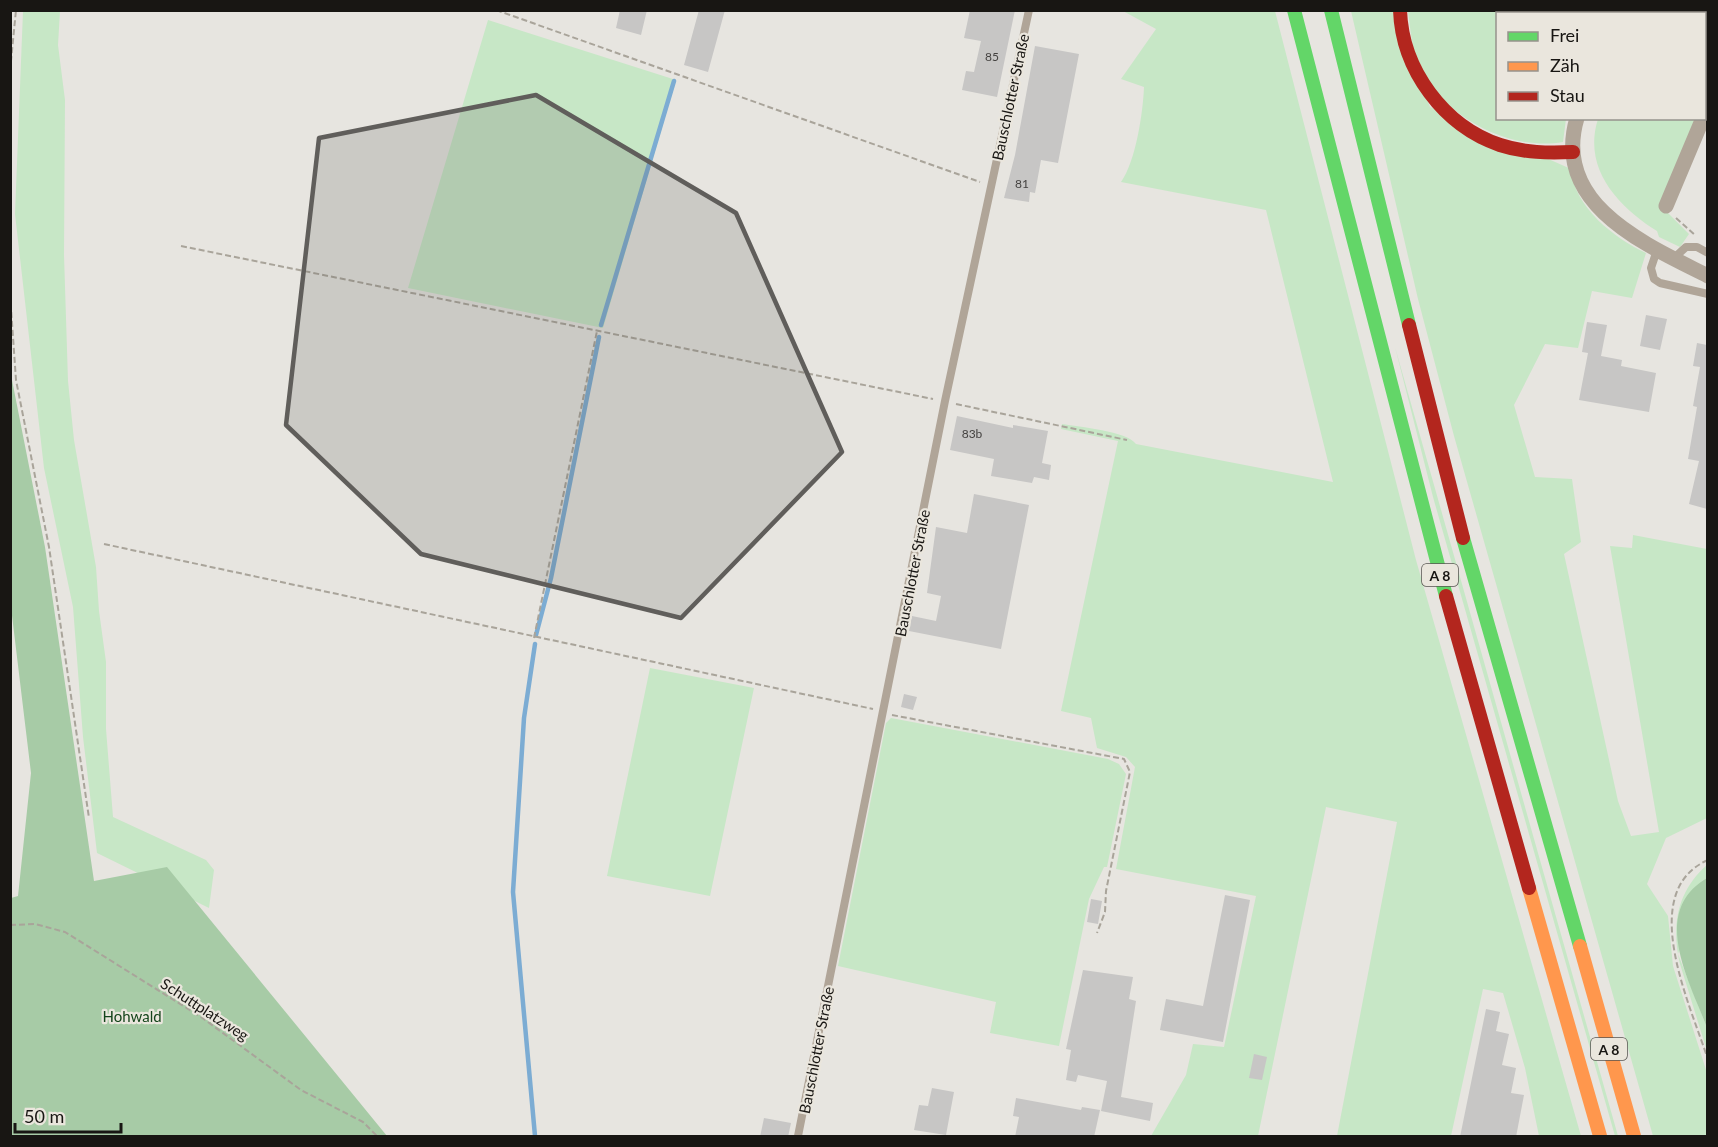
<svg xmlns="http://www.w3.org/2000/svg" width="1718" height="1147" viewBox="0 0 1718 1147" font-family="Lato,sans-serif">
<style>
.green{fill:#c7e7c6}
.forest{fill:#a7cba6}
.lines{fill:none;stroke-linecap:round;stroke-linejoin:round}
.stream{stroke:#7cacd3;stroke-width:4.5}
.building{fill:#c7c6c5}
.path{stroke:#a9a49a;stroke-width:2;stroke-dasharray:6 3;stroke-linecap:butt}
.lane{stroke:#b0a598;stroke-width:8}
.street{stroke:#b0a598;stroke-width:15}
.fast{stroke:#63d668;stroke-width:14}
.slow{stroke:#ff974d;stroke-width:14}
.jam{stroke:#b3261e;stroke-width:14}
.marked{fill:#605e5b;fill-opacity:0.2;stroke:#605e5b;stroke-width:4.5;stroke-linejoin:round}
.labels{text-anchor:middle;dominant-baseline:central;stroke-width:4.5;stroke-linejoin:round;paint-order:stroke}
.number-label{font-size:12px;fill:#444240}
.shield{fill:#eae6dd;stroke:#575450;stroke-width:1.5}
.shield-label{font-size:14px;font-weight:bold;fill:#181613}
.street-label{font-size:15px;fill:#181613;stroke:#eae6dd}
.park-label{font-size:15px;fill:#13441a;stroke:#eae6dd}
</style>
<rect width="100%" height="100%" fill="#e7e5e0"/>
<!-- green -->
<path class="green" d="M23 11H60L58 45 65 100 64 255 68 381 74 440 96 567 99 611 106 662V729L113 817 206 860 214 870 209 908 97 853 83 737 73 607 44 468 15 214Z
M1123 11H1275L1416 560 1581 1136H1539L1525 1068 1503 993 1483 989 1451 1136H1337L1397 822 1326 807 1258 1136H1151L1186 1075 1193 1044 1224 1047 1256 896 1116 869 1135 767 1126 757 1097 748 1091 718 1061 711 1118 441 1061 429 1062 424C1079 427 1127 431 1136 444L1333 482 1266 210 1121 182C1136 161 1143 112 1144 87L1121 79 1156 29Z
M1351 11H1394L1430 107 1571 169C1574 207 1614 238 1646 253L1632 298 1592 291 1578 348 1545 344 1514 405 1535 477 1572 479 1581 542 1564 554 1618 801 1631 836 1659 832 1610 546 1632 548 1633 535 1707 549V818L1666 838 1647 884 1668 916 1673 966 1707 1073V1136H1653L1454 436 1418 299Z
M1408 11H1606L1605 14H1498V118L1566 119 1563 142C1506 152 1435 113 1416 56 1411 42 1410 25 1408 11Z
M1647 11H1707V36L1705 35 1704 14 1654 13Z
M488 20 676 80 603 328 408 288Z
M1598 119H1696L1661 206 1689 234 1680 247 1659 237 1657 231C1619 207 1582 169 1598 119Z
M1395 347 1618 1136H1615L1433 497Z
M650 668 754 688 710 896 607 876Z
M891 718 1108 759 1119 764 1126 774 1107 867H1104L1089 899 1059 1046 990 1033 996 1002 838 966 886 723Z
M1707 865V878L1702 881 1678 954 1707 1028V1051L1680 964C1671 926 1677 891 1707 865Z"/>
<!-- forest -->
<path class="forest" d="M10 360 12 380 45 547 94 881 167 867 387 1136H11V898L18 896 31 773 10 599Z
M1707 878V1028C1690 982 1649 912 1707 878Z"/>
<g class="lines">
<!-- stream -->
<path class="stream" d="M601 325 674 81
M536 635 551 578 599 337
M535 1136 513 892 524 718 535 644"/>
</g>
<!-- building -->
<path class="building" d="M620 10H647L641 35 616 28Z
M699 10H725L708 72 684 65Z
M970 10H1015L997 97 962 90 966 71 974 72 981 41 964 38Z
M1035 46 1079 54 1058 163 1041 160 1035 193 1030 192 1029 202 1004 198 1015 155Z
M1646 315 1667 319 1660 350 1640 346Z
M1587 322 1607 325 1601 356 1622 360 1621 366 1656 373 1649 412 1579 400 1588 353 1582 352Z
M1697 343 1707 345V509L1689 504 1699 461 1688 459 1697 407 1693 406 1700 367 1693 366Z
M957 416 1013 428V425L1048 431 1042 463 1051 465 1049 480 1034 477 1032 483 991 476 994 459 950 450Z
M974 494 1029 505 1001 649 909 631 912 616 936 621 941 596 927 593 936 527 967 533Z
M904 694 917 697 913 710 901 707Z
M1225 895 1250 900 1223 1042 1160 1030 1166 999 1203 1006Z
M1091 899 1102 901 1098 924 1087 922Z
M1083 970 1133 977 1129 999 1136 1001 1121 1097 1153 1103 1150 1121 1101 1111 1107 1081 1078 1075 1076 1082 1066 1080 1071 1050 1066 1049Z
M1486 1009 1500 1012 1496 1031 1509 1034 1502 1065 1516 1068 1511 1093 1524 1095 1516 1137H1460Z
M1254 1054 1267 1057 1262 1080 1249 1078Z
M932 1088 954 1092 946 1135 914 1130 919 1105 928 1106Z
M1016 1098 1081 1110 1082 1107 1100 1110 1094 1137H1015L1019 1117 1013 1116Z
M764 1118 791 1123 788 1137H760Z"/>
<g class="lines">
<!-- path -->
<path class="path" d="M496 10 980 182
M10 71 16 10
M1676 218 1696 236
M181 246 933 399
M10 294 16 380 49 547 89 818
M956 404 1127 440
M104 544 873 709
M534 638 597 331
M892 715 1124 759 1130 772 1106 891 1105 912 1097 933
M1708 860C1635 892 1692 1008 1708 1060
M10 925 35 924 65 932 201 1017 301 1090 363 1122 377 1136"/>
<!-- lane -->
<path class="lane" d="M1657 250 1651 268 1654 279 1660 283 1708 294
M1674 258 1686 247H1697L1708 253
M798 1136 945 401 1029 10"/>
<!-- street -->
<path class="street" d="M1633 10 1641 14
M1621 14 1622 10
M1704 39 1708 41
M1577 118C1551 205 1647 245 1708 276
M1666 206 1703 118"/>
<!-- fast -->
<path class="fast" d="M1294 10 1446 596
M1331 10 1409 325
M1463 538 1580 946"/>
<!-- slow -->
<path class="slow" d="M1529 888 1600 1136
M1580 946 1634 1136"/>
<!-- jam -->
<path class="jam" d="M1400 10C1402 70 1444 126 1500 145 1524 153 1549 153 1573 152
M1409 325 1463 538
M1446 596 1529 888"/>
</g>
<!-- marked area -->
<path class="marked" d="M536 95 736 213 842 452 681 618 421 554 286 425 319 138Z"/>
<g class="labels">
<!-- number labels -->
<g class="number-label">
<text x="992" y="56">85</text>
<text x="1022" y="183">81</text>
<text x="972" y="433">83b</text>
</g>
<!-- shield labels -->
<g class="shield">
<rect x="1422" y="564" width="36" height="22" rx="4.5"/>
<rect x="1591" y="1038" width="36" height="22" rx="4.5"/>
</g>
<g class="shield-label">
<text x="1440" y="575">A 8</text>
<text x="1609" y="1049">A 8</text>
</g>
<!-- street labels -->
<g class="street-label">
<text transform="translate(1010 97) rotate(-78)">Bauschlotter Straße</text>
<text transform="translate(912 573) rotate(-79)">Bauschlotter Straße</text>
<text transform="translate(205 1009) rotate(33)">Schuttplatzweg</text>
<text transform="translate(816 1050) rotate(-79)">Bauschlotter Straße</text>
</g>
<!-- park labels -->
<g class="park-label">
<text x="132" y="1016">Hohwald</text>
</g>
</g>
<!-- border -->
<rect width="1718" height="1147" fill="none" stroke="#181613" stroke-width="24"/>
<!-- legend -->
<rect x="1496" y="12" width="210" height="108" fill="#eae6dd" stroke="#96938c" stroke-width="1.5"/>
<rect x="1508" y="32" width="30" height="9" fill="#63d668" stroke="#96938c" stroke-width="1.5"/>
<text x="1550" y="42" font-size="18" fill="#181613">Frei</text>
<rect x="1508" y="62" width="30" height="9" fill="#ff974d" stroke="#96938c" stroke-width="1.5"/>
<text x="1550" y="72" font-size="18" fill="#181613">Zäh</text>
<rect x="1508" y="92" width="30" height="9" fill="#b3261e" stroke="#96938c" stroke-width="1.5"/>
<text x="1550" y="102" font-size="18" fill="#181613">Stau</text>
<!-- scale -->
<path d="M15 1123v9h106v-9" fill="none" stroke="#181613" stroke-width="3"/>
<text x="24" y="1123" font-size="18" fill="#181613" stroke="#eae6dd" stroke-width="4.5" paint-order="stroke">50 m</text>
</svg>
